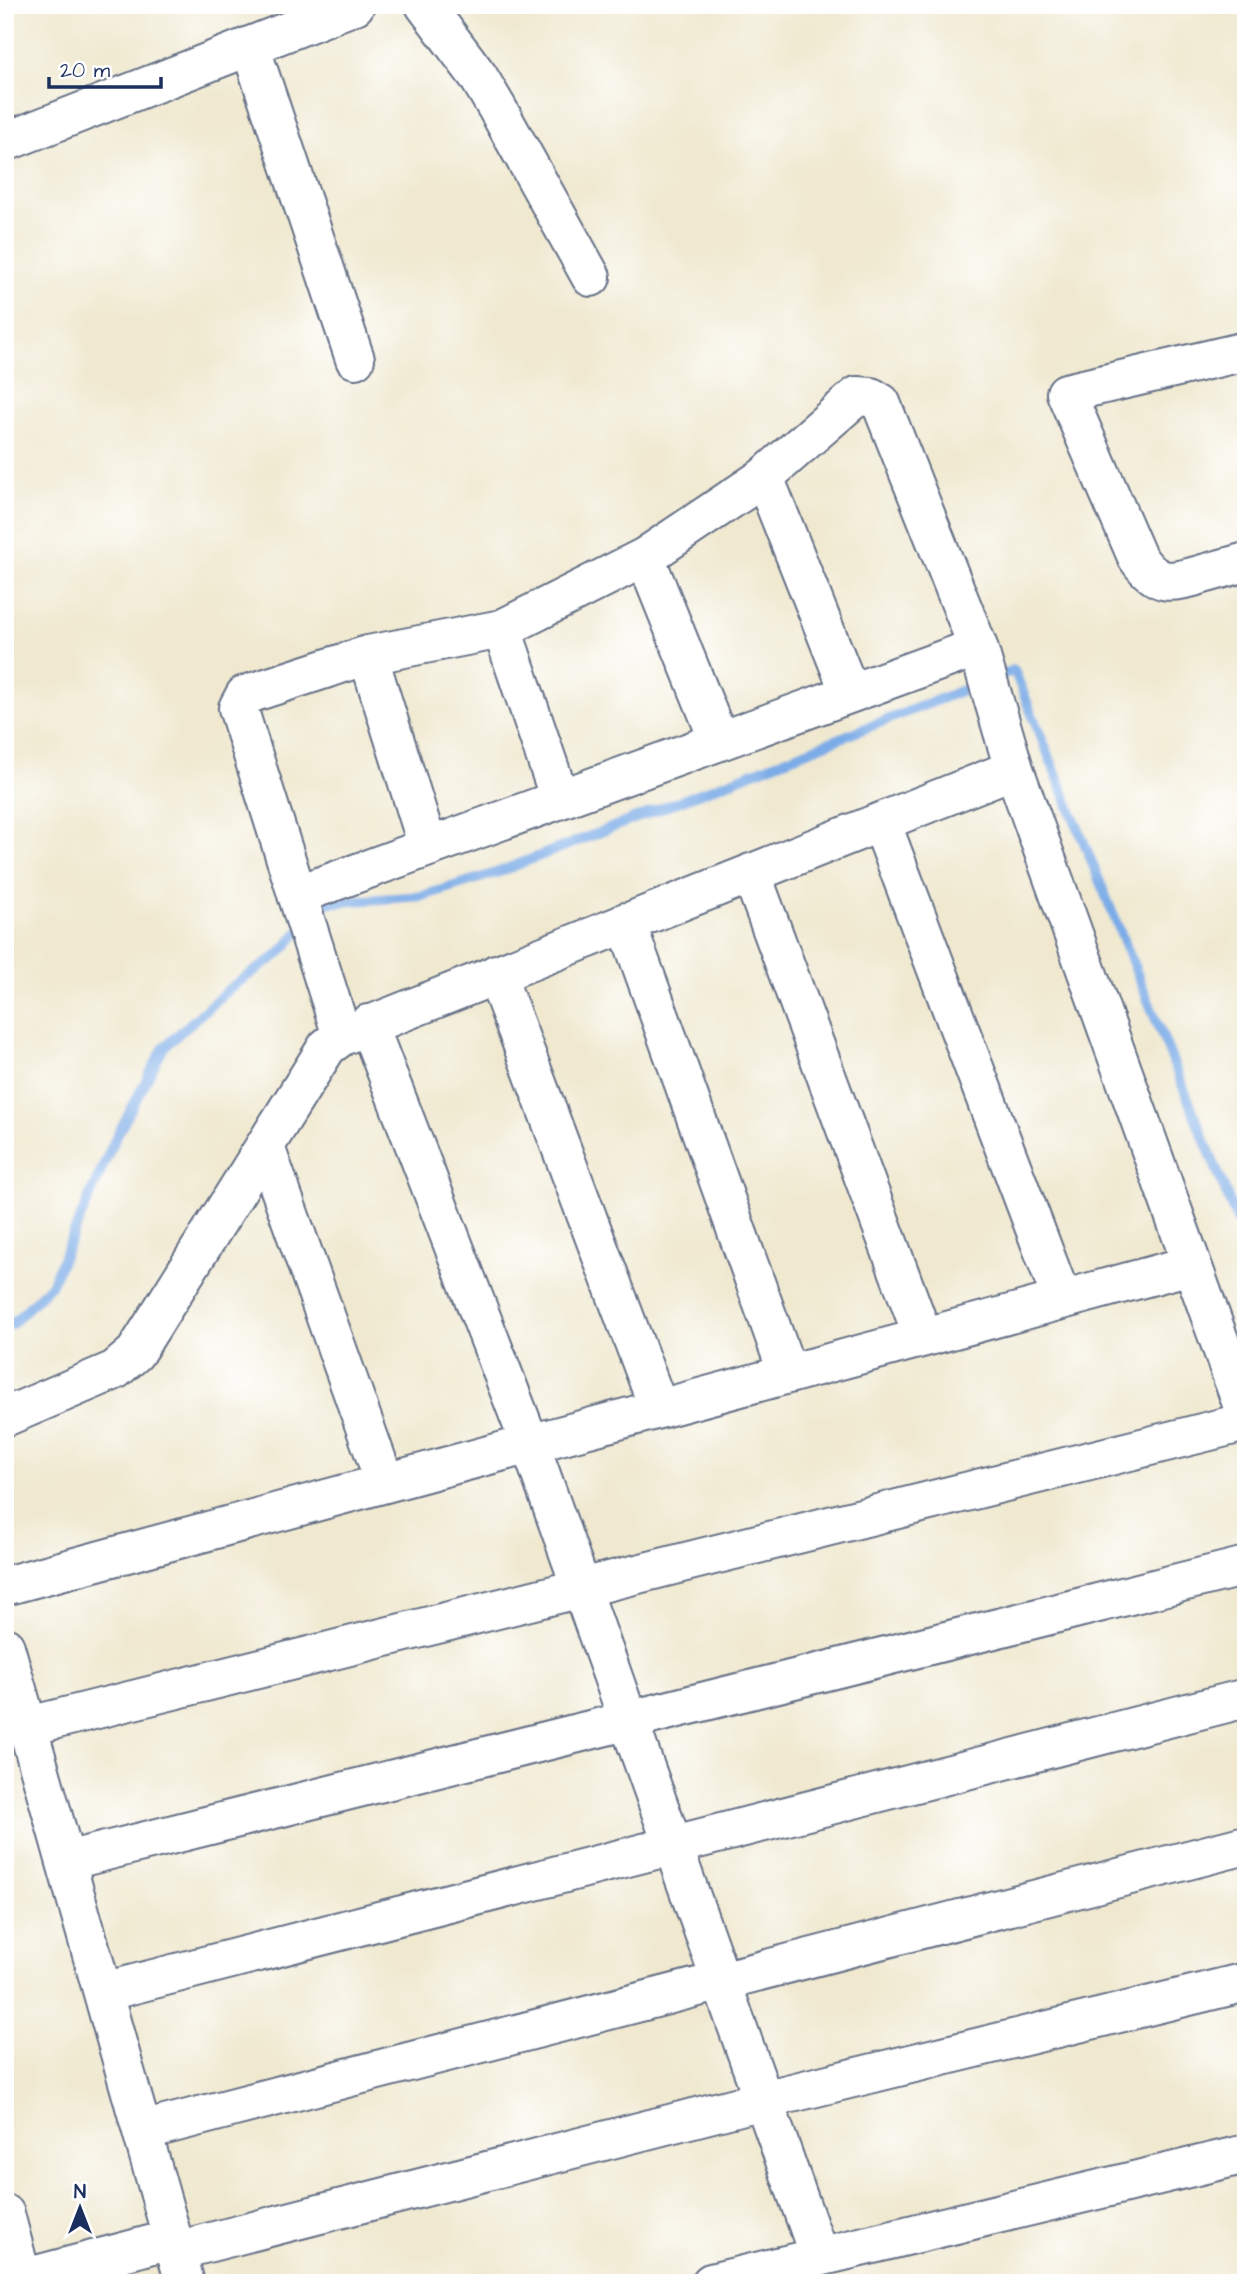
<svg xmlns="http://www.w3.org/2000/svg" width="1251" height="2288" viewBox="0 0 1251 2288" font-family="'Architects Daughter',sans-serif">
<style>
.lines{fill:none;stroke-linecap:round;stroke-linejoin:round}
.stream{stroke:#7cace7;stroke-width:10}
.street-casing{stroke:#667086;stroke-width:42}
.secondary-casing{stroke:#667086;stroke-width:42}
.street{stroke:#fff;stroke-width:38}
.secondary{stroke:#fff;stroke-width:38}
</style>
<rect width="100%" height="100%" fill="#fff"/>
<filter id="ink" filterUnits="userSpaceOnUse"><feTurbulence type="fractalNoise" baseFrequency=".0143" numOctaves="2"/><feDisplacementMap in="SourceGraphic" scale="14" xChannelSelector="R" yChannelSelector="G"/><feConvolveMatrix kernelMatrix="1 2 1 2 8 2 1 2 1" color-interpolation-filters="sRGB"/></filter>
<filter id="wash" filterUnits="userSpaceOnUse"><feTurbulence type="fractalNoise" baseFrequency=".00686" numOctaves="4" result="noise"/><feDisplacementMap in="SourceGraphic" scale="28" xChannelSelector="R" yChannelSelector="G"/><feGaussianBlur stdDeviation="1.57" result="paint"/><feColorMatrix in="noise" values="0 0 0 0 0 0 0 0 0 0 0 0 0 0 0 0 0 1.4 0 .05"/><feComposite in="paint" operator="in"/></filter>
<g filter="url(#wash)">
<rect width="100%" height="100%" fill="#f0e9d0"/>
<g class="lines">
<!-- stream -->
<path class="stream" d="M322 905 325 903 422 896 496 873 1014 670 1246 1242
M5 1326 12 1324 51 1285 115 1139 164 1047 230 988 278 955 300 930"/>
</g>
</g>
<g filter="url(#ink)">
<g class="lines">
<defs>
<path id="street" d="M425 5 478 76 497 108 591 277
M250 46 355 359
M1246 351 1066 393 1137 557C1158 588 1171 583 1203 574 1217 570 1232 566 1246 562
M764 477 850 693
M645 557 719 741
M502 629 560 799
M368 655 428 847
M881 822 1062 1300
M751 873 923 1337
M297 895 978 647
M626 922 788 1374
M496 974 659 1409
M368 1024 530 1444 819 2256
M342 1036 238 708 245 695 368 655 502 629 645 557 764 477 857 396 871 397 881 403 978 647 1014 769 1246 1415
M265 1147 385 1483
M5 1417 115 1370 135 1353 327 1047 342 1036 1014 769
M5 1586 1191 1265
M5 1647 185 2283
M29 1726 1246 1422
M66 1861 1246 1566
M103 1992 1246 1698
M142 2131 1246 1845
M5 2214 22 2279
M176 2251 763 2100 1246 1982
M6 2283 172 2239
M711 2283 1246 2154"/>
<path id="secondary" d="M5 142 355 5"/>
</defs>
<!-- street casing -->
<use href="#street" class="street-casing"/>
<!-- secondary casing -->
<use href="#secondary" class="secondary-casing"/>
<!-- street -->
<use href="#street" class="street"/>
<!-- secondary -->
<use href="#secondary" class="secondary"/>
</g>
</g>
<!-- margin -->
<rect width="1251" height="2288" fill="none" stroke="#fff" stroke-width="28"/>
<!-- north arrow -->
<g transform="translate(80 2208)" stroke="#ffffff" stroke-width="5" paint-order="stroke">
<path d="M0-5L12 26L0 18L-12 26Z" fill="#1b2f5e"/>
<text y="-10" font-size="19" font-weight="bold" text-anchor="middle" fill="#1b2f5e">N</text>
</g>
<!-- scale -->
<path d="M49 77v10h112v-10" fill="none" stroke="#1b2f5e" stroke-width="3.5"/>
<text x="60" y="77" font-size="21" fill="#1b2f5e" stroke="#ffffff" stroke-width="5" paint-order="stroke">20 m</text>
</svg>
